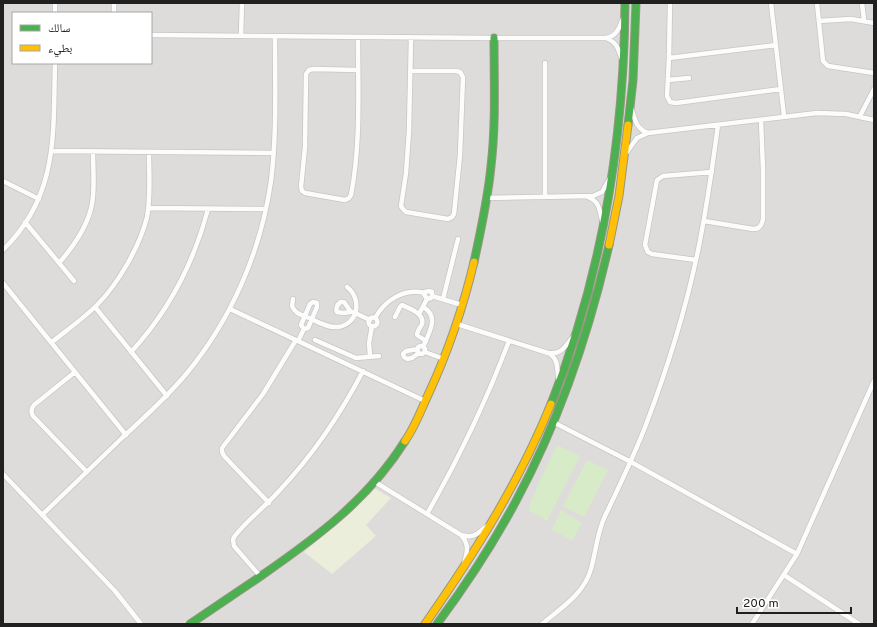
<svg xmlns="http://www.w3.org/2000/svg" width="877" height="627" viewBox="0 0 877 627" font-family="Overpass,'Noto Naskh Arabic',sans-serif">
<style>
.residential{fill:#dddcda;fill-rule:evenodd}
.farmland{fill:#eceedc}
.grass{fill:#d8ebc8}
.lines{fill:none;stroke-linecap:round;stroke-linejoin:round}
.street-casing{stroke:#c7c6c5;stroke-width:6}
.fast-casing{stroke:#959880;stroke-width:9}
.slow-casing{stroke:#959880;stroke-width:9}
.street{stroke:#fcfcfc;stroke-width:4.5}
.fast{stroke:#4caf50;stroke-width:7}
.slow{stroke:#ffc107;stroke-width:7}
</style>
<rect width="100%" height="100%" fill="#eeede9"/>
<!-- residential -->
<path class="residential" d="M3 3H874V624H3ZM13 13H151V63H13Z"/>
<!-- farmland -->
<path class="farmland" d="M372 487 391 498 366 525 376 536 332 574 304 552 352 510Z"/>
<!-- grass -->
<path class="grass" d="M557 445 580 456 547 521 529 510C529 498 535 499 536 489Z
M587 460 608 470 584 517 563 506Z
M561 510 582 523 572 541 552 529Z"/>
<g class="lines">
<defs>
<path id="street" d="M670 3 669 58 667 96 670 102 676 103 781 89
M771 3 784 116
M817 3 823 61 828 66 874 73
M862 3 864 20
M55 13V3
M114 13V3
M819 21 851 19 874 23
M151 35 494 38H606C617 36 619 28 623 19
M241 35 242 3
M358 37C358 89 361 144 351 195L349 198 345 200 305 193 302 191 301 187 305 147 306 74 309 70 313 69 358 70
M606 38C617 42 618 49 622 59
M669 58 776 45
M411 71H456L460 72 463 77 460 155 454 214 452 217 448 219 406 212 403 209 401 206 406 173 409 131 411 38
M668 80 689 78
M631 108C635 119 636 129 648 133
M860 116 874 89
M52 151 274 153
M627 152 637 138 648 133 817 113 846 114 874 120
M3 181 39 199
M545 197V63
M588 197C601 202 599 212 603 223
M486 198 593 196 602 192 610 178
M148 208 266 209
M704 221 753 229C760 229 762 225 763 219V169L761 120
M25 222 74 281
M3 250C59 195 53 134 55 63
M696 260 652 254 648 252 645 245 657 180 663 176 712 172
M59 263C73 247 88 226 92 204 95 188 93 169 93 152
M3 283 126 435
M432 296 462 305
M293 299 292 306C295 314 302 315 309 318 318 322 328 328 338 327 359 324 362 298 347 287
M443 299 458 239
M313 302 317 303V307L308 328 304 329 301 325 310 304Z
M341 302H344L351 312 343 313 337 312C335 309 338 303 341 302Z
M95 307 167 396
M423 307C440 316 429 333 423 347
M230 309 425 401
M353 312 370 320
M419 314 427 299 431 298 432 296V292L429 291 425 292 424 294 427 299
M395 317 400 307 402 305C409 308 425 314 422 324 420 328 417 331 417 335L426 341
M368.5 322a4.5 4.5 0 1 1 9 0a4.5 4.5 0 1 1-9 0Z
M375 318C385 300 404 288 425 293
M457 324 548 353C562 355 565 346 573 337
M315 340 356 358 379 356
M298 341 304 329
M52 342C67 330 84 318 97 305 118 284 140 246 147 217 151 197 149 174 149 153
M417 350a4 4 0 1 1 8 0a4 4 0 1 1-8 0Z
M418 349 406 351 403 354 404 357 407 359 412 358 419 353
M131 352C169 311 194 262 208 209
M425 352 444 359
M550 354C560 361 556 371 559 381
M370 356 369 343 372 326
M75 372 34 405C31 408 31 412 33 416L87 472
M553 422 631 462 797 554
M3 474 115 591 141 624
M375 482 461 535C470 545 467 552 464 564
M269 503 224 456 222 452V448L263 394 296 340
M427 514C459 458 486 402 509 341
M42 515C69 489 96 463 123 437 145 417 168 396 187 373 232 318 261 251 271 181 277 133 275 84 275 36
M461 535C477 539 477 532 489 525
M784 575 859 624
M260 576 234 546 233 540 234 537C247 520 265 507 279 491 313 455 340 415 363 371
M542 624C561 608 584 594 591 569 596 551 597 533 605 516 620 485 635 454 647 422 667 369 684 315 696 260 706 215 712 170 718 125
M752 624 797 554 874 381"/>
<path id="fast" d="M628 125 633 80 636 3
M474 262C481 230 488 198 491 166 496 124 494 81 494 38
M551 404C602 276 624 140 625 3
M190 624C214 608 237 592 261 576 317 537 368 500 405 441
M437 624C466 585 493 544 516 501 559 421 589 333 609 245"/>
<path id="slow" d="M609 245 619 196 628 125
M405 441C415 427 421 410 428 395 448 352 463 308 474 262
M425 624C474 554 519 483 551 404"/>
</defs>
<!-- street casing -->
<use href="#street" class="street-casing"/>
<!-- fast casing -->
<use href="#fast" class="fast-casing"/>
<!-- slow casing -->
<use href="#slow" class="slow-casing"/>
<!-- street -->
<use href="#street" class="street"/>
<!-- fast -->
<use href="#fast" class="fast"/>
<!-- slow -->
<use href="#slow" class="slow"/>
</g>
<!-- border -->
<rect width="877" height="627" fill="none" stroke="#202020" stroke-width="8"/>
<!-- legend -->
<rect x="12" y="12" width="140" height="52" fill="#ffffff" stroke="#a6a6a6"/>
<rect x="20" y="25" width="20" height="6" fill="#4caf50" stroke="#a6a6a6"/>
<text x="48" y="32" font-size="12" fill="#202020">سالك</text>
<rect x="20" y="45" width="20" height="6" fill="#ffc107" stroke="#a6a6a6"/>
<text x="48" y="52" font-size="12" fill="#202020">بطيء</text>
<!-- scale -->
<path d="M737 607v6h114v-6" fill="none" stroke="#202020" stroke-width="2"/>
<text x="743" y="607" font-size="12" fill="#202020" stroke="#ffffff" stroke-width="3" paint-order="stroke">200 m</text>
</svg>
